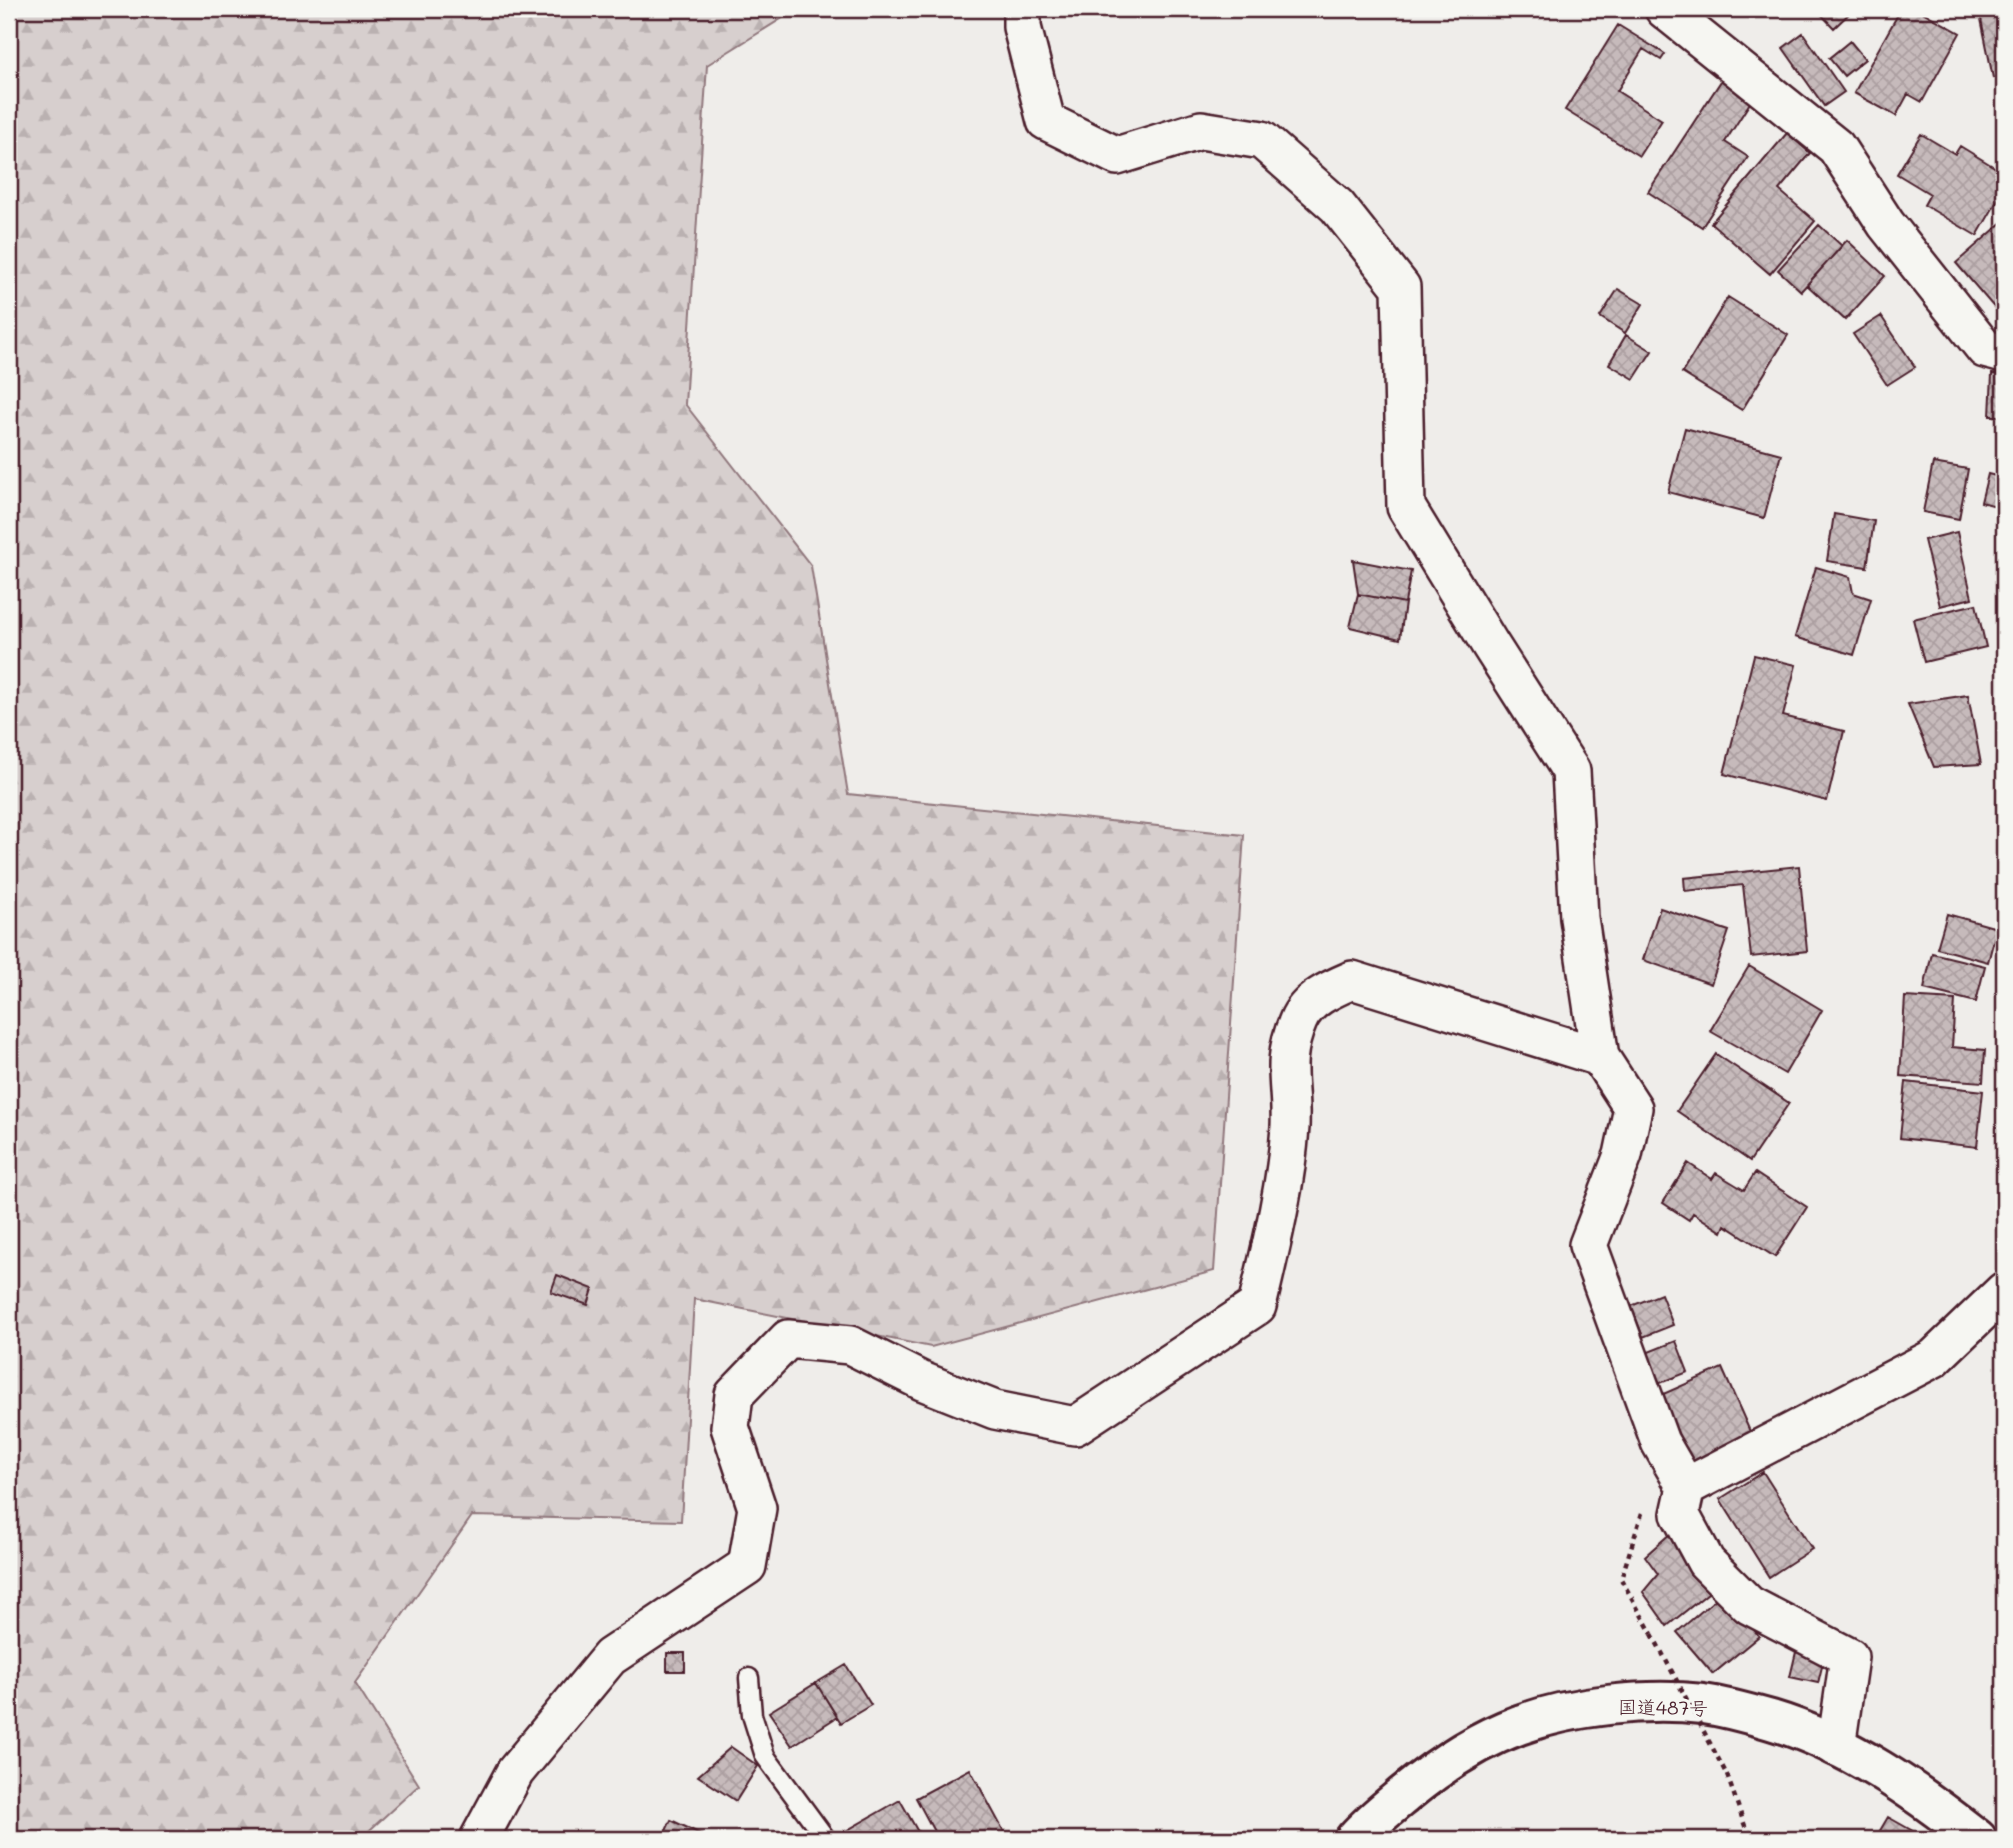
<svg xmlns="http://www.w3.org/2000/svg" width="2013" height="1848" viewBox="0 0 2013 1848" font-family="Mali,'Klee One',sans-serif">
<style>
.forest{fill:url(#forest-firs);stroke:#90777c;stroke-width:2}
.building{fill:url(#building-cross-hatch);stroke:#4a1f2b;stroke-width:2}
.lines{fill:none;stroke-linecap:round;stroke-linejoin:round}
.lane-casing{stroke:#4a1f2b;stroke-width:23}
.street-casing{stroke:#4a1f2b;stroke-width:42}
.highway-casing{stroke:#4a1f2b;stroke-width:44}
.path{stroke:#4a1f2b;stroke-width:4.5;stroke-dasharray:5 5;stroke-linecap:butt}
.lane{stroke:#f6f6f2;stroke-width:18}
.street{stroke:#f6f6f2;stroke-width:37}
.highway{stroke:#f6f6f2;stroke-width:38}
.path-bridge{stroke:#4a1f2b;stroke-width:4.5;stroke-dasharray:5 5;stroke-linecap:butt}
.labels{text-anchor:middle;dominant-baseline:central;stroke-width:6;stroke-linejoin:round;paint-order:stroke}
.street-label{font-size:19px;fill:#4a1f2b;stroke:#f6f6f2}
</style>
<defs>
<pattern id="forest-firs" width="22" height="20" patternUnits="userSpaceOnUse" patternTransform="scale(1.75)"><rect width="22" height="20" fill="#d7cfce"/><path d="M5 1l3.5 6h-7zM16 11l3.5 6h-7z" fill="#bab1b1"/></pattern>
<pattern id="building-cross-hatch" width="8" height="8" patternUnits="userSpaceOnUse" patternTransform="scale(1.75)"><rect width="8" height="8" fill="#c6babb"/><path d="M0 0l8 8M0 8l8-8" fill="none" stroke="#ac9fa1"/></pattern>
</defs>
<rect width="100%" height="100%" fill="#efedea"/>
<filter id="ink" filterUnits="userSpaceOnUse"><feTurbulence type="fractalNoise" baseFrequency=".0143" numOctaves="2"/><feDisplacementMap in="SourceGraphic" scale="14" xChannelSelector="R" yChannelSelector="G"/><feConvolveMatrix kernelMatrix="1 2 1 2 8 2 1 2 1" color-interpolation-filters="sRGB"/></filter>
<g filter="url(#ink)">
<!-- forest -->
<path class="forest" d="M9 9H797L707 65 685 404 811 566 848 794 1244 835 1214 1271 931 1347 694 1299 681 1521 472 1516 355 1683 419 1785 360 1839H9Z"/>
<!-- building -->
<path class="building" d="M1816 9H1854L1834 28Z
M1901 9H1917L1960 33 1922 102 1908 94 1896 116 1854 93Z
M1979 9H2004V76L1993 78Z
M1618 25 1665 54 1661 60 1643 49 1617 91 1662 120 1639 156 1565 110Z
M1803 33 1844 92 1824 106 1783 48Z
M1850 41 1865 59 1844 76 1829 58Z
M1723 78 1753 98 1725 142 1748 157 1702 227 1648 192Z
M1787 133 1810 153 1779 190 1815 221 1770 274 1711 223Z
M1921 134 1955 154 1960 146 2004 173V189L1977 236 1924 205 1930 194 1897 174Z
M2004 221V319L1956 263Z
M1819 225 1842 246 1801 291 1778 270Z
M1847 240 1885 276 1845 320 1807 285Z
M1618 289 1643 304 1625 333 1600 317Z
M1728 297 1788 335 1742 410 1682 373Z
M1881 316 1915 367 1887 385 1853 334Z
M1626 335 1652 351 1634 379 1609 364Z
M1992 374 2004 375V416H1990Z
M1685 428 1781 454 1764 518 1668 492Z
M1933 463 1968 469 1959 519 1923 512Z
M1988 474 2004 478V508L1981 502Z
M1834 514 1874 521 1867 567 1827 561Z
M1957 532 1972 598 1940 606 1924 540Z
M1353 560 1411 571 1405 603 1358 594Z
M1816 567 1850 577 1853 593 1871 599 1854 655 1795 637Z
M1358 594 1405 603 1400 639 1350 627Z
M1976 604 1986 647 1924 662 1913 619Z
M1754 655 1796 665 1783 716 1844 731 1827 801 1724 774Z
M1968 695 1981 764 1934 767 1908 704Z
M1799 866 1807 951 1751 957 1743 885 1685 891 1684 878Z
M1660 908 1729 931 1711 984 1643 960Z
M1947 914 1997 928 1988 962 1937 948Z
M1932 953 1985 966 1976 1002 1924 989Z
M1749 966 1822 1010 1785 1074 1710 1031Z
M1905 997 1955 1000 1952 1047 1985 1050 1983 1082 1900 1076Z
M1716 1054 1789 1103 1750 1161 1677 1111Z
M1906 1082 1983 1091 1977 1147 1900 1138Z
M1688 1163 1712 1179 1716 1173 1744 1190 1755 1173 1807 1207 1775 1257 1725 1225 1722 1232 1693 1213 1689 1220 1663 1203Z
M557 1275 593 1289 588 1305 551 1292Z
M1661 1294 1673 1325 1643 1337 1631 1306Z
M1676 1341 1688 1372 1658 1384 1646 1353Z
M1722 1368 1752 1436 1691 1463 1661 1395Z
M1763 1472 1812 1549 1769 1577 1720 1499Z
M1672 1532 1713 1589 1667 1626 1643 1592 1658 1574 1645 1556Z
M1723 1593 1759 1636 1713 1674 1677 1632Z
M1796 1652 1824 1658 1818 1683 1790 1677Z
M667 1653H685V1671H667Z
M846 1665 871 1705 841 1723 816 1683Z
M816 1683 837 1717 792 1746 769 1712Z
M731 1747 758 1766 736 1801 698 1776Z
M970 1769 1008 1839H938L916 1798Z
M900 1800 922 1839H850L846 1831Z
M1888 1817 1927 1839H1875Z
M671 1820 711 1839H662Z"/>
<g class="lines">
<defs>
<path id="lane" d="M749 1678 752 1715 765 1756 826 1839"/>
<path id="street" d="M1022 9V27L1046 121 1117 156 1201 130 1262 140 1337 206 1401 287 1406 507 1491 646 1571 771 1579 918 1600 1057 1633 1108 1623 1155 1588 1245 1660 1442 1686 1487 1680 1514 1706 1562 1749 1605 1849 1657 1836 1747
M1664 9 1836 147 1886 224 1985 349 2004 354
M1686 1487 1934 1358 2004 1291
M479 1839 515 1772 610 1657 747 1566 757 1508 730 1427 734 1395 788 1339 850 1345 922 1381 995 1410 1075 1426 1257 1306C1271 1247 1286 1187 1290 1127 1292 1086 1280 1063 1298 1021 1307 999 1331 989 1352 980L1600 1057"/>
<path id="highway" d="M1355 1839C1370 1822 1388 1808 1406 1793 1440 1765 1478 1740 1519 1725 1573 1705 1646 1698 1703 1704 1725 1707 1750 1714 1771 1720 1848 1743 1915 1790 1977 1839"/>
</defs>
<!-- lane casing -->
<use href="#lane" class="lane-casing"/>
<!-- street casing -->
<use href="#street" class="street-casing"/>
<!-- highway casing -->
<use href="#highway" class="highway-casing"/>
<!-- path -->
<path class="path" d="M1642 1513 1621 1579 1652 1634
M1727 1775 1745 1826 1754 1839"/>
<!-- lane -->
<use href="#lane" class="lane"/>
<!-- street -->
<use href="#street" class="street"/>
<!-- highway -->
<use href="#highway" class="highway"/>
<!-- path-bridge -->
<path class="path-bridge" d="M1652 1634 1727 1775"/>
</g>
</g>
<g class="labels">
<!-- street labels -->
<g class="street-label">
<text transform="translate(1663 1707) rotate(1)">国道487号</text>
</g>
</g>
<!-- margin -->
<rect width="2013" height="1848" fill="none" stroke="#f6f6f2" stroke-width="35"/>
<rect x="18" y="18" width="1978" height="1813" fill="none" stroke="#4a1f2b" stroke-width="2.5" filter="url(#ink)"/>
</svg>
